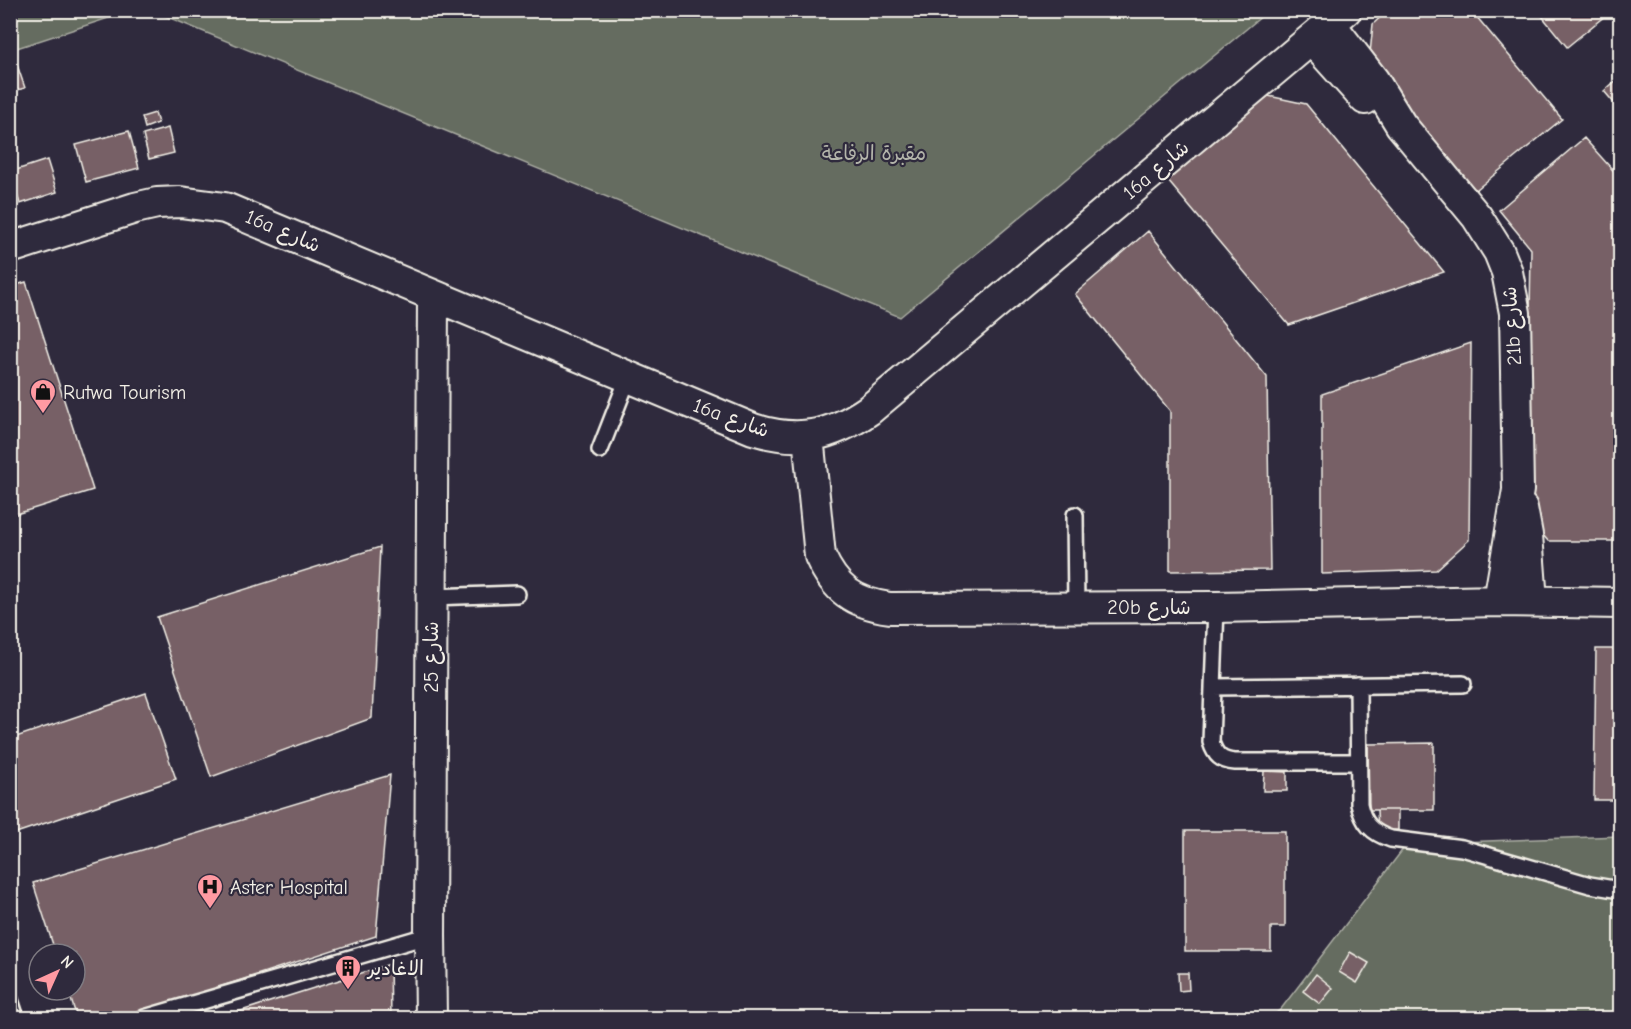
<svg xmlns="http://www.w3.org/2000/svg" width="1631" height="1029" viewBox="0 0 1631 1029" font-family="'Comic Neue','Playpen Sans Arabic',sans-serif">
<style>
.green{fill:#656c60;stroke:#acaea4;stroke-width:1.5}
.building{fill:#776166;stroke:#f4f1e8;stroke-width:1.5}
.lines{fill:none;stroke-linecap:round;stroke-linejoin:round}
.service-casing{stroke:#f4f1e8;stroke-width:20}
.minor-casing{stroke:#f4f1e8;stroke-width:34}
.service{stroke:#2f2a3d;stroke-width:15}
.minor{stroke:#2f2a3d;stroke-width:30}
.labels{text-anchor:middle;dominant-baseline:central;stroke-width:4.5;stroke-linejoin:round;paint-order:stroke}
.park-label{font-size:20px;fill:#b4b5ab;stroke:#2f2a3d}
.street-label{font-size:20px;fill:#f4f1e8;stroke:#2f2a3d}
.poi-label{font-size:20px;fill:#f4f1e8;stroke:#2f2a3d;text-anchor:start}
</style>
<rect width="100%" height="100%" fill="#2f2a3d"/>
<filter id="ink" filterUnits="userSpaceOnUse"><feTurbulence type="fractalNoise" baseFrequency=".0167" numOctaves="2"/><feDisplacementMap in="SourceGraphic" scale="12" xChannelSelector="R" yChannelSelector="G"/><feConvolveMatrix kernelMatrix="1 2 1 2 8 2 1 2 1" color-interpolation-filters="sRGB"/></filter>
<g filter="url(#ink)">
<!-- green -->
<path class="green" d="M11 10H130V11L11 50Z
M153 11 1268 10V11L900 317Z
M1620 836V1018H1270L1281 1009 1407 844Z"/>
<!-- building -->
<path class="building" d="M1388 10H1471L1562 119 1471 194 1368 73 1373 24Z
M1537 10H1612L1567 47Z
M15 59 25 88 10 92V61Z
M1620 77V110L1604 91Z
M1259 94 1306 104 1444 272 1289 325 1163 175Z
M155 113 158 123 145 128 142 117Z
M168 128 174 153 149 159 143 135Z
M129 131 139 168 86 182 76 145Z
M1584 138 1620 178V541H1548L1533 523 1527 501 1531 249 1499 210Z
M47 160 57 192 20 204 10 172Z
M1148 231 1267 377 1270 570 1170 571V411L1075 294Z
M26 282 93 490 10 516V287Z
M1471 343 1469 540 1436 570 1322 574V394Z
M380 547 372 718 211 777 157 617Z
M1596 649H1620V800H1594Z
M146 693 176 779 13 834 10 827V739Z
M1434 743V810H1369L1368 744Z
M1264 771 1287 772V791H1263Z
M390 775 376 936 124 1018H77L68 990H75V954H56L33 883Z
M1377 810H1398V830L1378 831Z
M1185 831H1285V927H1271V951H1185Z
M1350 952 1369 963 1357 983 1339 972Z
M390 964 391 1018H219Z
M1178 973H1188L1189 990 1179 991Z
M1316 974 1333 988 1320 1004 1303 991Z"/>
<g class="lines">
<defs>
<path id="service" d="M600 450 628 378
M1075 515 1076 608
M431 597 517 594
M1216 607 1211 742C1215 755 1221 761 1235 762H1358
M1358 685 1359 804C1363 823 1372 833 1391 839L1462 848 1590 885 1620 890
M1213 687 1463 684
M10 1000 16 1018
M144 1018 430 935"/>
<path id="minor" d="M1330 24 1374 81 1401 125 1477 217 1499 252 1507 272 1515 313 1518 490 1499 601
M1312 40 1365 99
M10 248 135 208 157 203 180 202 225 208 753 429C798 443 830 437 869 410L1346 10
M808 436 820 556C835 589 853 603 890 608L1216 607 1499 601 1620 603
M1522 508 1527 535 1532 601
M431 1018 430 935 433 296"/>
</defs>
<!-- service casing -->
<use href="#service" class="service-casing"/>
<!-- minor casing -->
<use href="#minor" class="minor-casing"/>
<!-- service -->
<use href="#service" class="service"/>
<!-- minor -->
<use href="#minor" class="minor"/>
</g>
</g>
<!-- icons -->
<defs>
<symbol id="shop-pin" viewBox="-11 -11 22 30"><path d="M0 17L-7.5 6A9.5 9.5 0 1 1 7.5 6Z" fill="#ff9aa2" stroke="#2f2a3d"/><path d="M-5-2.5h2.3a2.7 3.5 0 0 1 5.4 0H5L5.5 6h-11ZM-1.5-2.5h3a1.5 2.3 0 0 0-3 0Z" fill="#111"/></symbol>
<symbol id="hospital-pin" viewBox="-11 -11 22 30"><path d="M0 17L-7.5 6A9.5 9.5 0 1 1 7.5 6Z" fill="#ff9aa2" stroke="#2f2a3d"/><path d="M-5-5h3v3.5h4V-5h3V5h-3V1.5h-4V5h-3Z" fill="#111"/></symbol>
<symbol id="building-pin" viewBox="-11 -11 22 30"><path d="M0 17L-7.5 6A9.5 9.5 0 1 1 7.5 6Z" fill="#ff9aa2" stroke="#2f2a3d"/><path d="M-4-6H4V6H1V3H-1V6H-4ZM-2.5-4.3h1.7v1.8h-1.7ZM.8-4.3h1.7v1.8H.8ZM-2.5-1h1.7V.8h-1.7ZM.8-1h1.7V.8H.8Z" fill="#111"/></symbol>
</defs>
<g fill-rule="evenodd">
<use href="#shop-pin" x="28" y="377" width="30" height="40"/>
<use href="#hospital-pin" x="195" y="872" width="30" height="40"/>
<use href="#building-pin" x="333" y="953" width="30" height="40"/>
</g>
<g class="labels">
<!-- park labels -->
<g class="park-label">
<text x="874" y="153">مقبرة الرفاعة</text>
</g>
<!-- street labels -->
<g class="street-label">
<text transform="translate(1156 170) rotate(-40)">16a شارع</text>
<text transform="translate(283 231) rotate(23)">16a شارع</text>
<text transform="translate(1512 326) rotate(-94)">21b شارع</text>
<text transform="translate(731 418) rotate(20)">16a شارع</text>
<text x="1149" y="607">20b شارع</text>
<text transform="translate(431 657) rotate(-90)">شارع 25</text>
</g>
<!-- poi labels -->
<g class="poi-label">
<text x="63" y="392">Rutwa Tourism</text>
<text x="230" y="887">Aster Hospital</text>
<text x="368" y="968">الاغادیر</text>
</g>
</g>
<!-- margin -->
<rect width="1631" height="1029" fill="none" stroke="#2f2a3d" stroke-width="36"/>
<rect x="18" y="18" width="1595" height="993" fill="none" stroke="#f4f1e8" stroke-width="2" filter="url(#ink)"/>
<!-- north arrow -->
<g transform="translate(57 972) rotate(45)"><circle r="28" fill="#2f2a3d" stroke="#7e7a81" stroke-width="1.5"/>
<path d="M0-4.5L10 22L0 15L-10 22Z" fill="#ff9aa2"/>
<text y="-9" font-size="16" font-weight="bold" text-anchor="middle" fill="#f4f1e8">N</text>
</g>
</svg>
